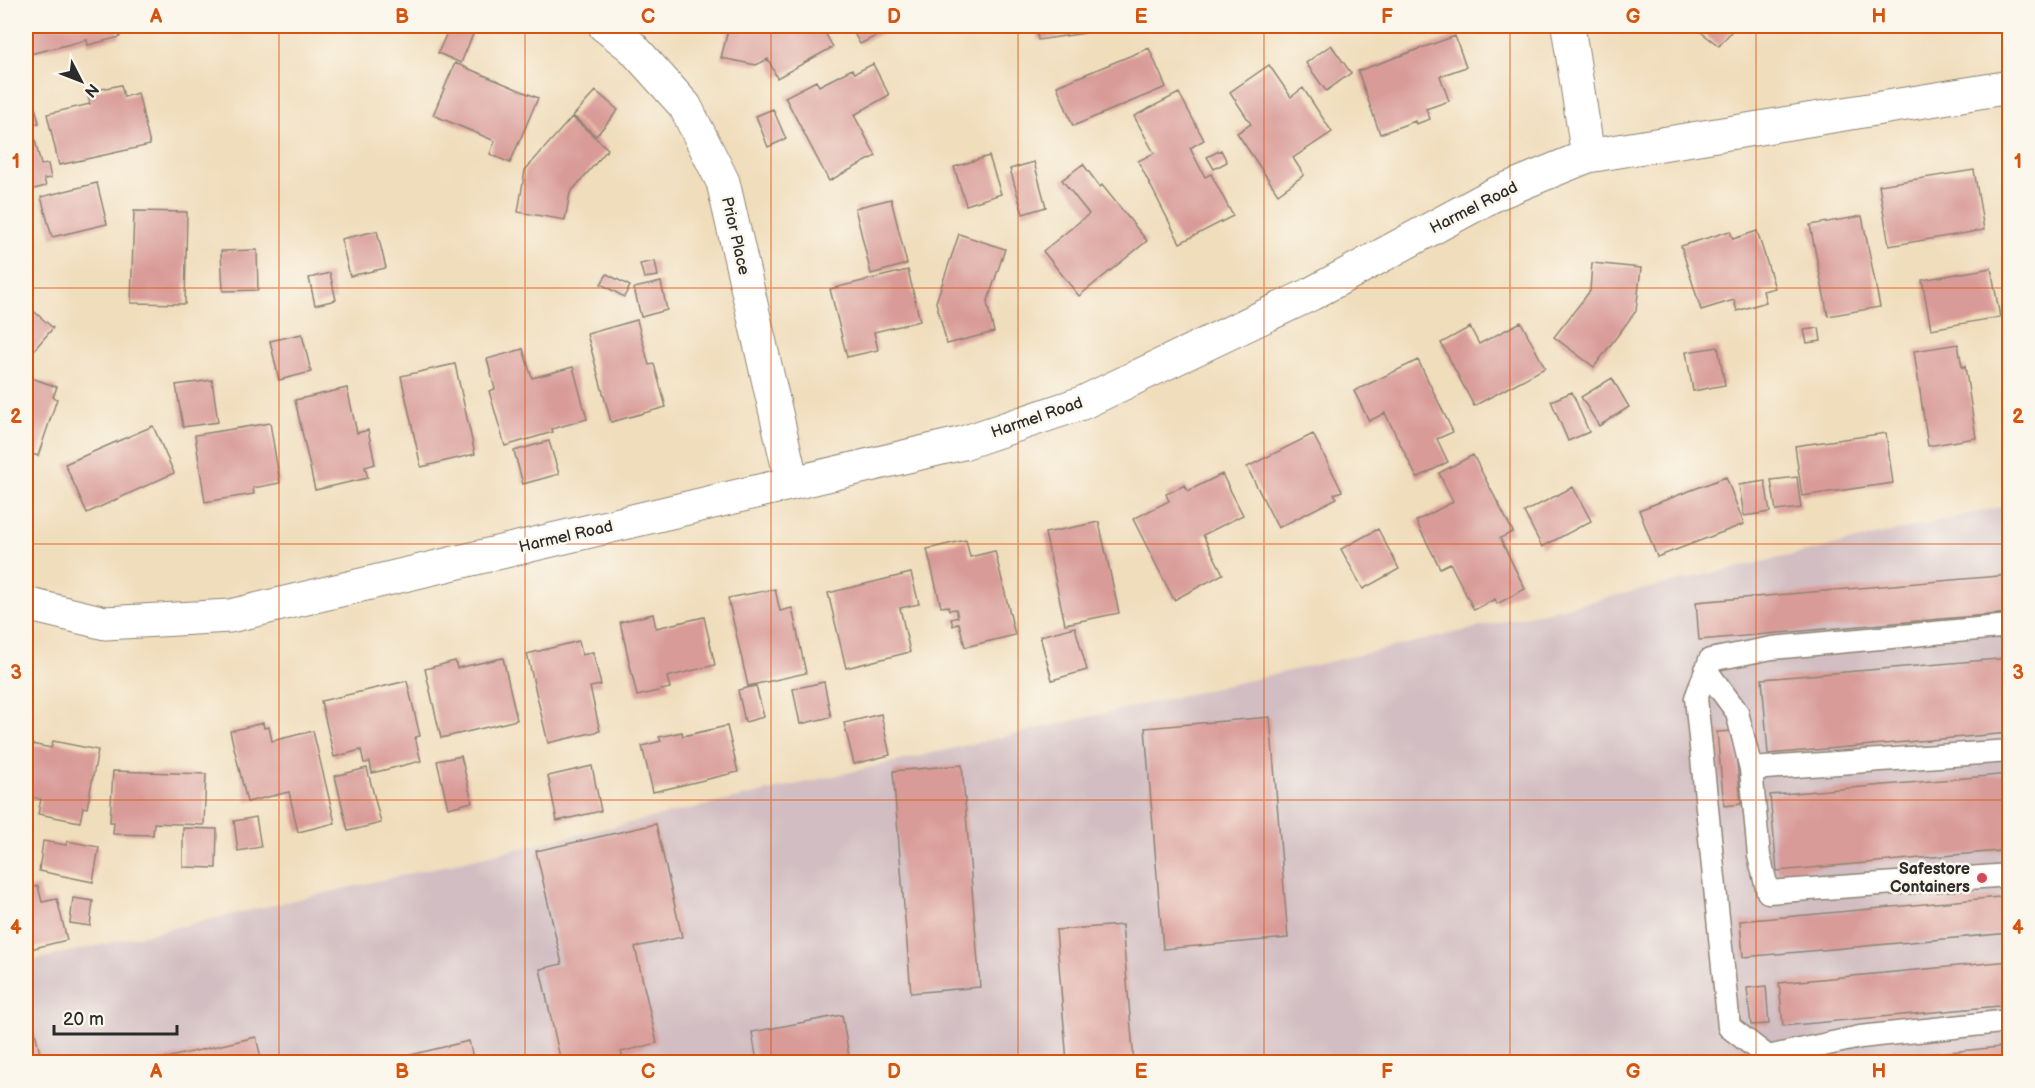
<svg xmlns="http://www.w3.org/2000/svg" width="2035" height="1088" viewBox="0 0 2035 1088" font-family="'Balsamiq Sans',sans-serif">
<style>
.industrial{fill:#d2bec2}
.building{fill:#d99b98}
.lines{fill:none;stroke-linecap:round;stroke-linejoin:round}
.service-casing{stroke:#8e8474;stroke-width:25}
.minor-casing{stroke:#8e8474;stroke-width:35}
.service{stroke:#fff;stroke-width:22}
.minor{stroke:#fff;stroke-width:33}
.grid{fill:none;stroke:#d5540f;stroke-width:1.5;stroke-opacity:0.55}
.poi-dot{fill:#d1495b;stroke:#fbf7ec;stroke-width:2}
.labels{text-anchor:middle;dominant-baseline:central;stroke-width:5;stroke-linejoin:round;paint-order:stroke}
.street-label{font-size:16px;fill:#2b2b2b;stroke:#fbf7ec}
.poi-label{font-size:16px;font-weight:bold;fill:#2b2b2b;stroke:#fbf7ec;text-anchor:end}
.neatline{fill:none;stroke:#d5540f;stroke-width:2}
.grid-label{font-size:20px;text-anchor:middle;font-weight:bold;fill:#d5540f}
</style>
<rect width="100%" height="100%" fill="#fbf7ec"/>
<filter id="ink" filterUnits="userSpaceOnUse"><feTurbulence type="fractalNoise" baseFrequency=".0167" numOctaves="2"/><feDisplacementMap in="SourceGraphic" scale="12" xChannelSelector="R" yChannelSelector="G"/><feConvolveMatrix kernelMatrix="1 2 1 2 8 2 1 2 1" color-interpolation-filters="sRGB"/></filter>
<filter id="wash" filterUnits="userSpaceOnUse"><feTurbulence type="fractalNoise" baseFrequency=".008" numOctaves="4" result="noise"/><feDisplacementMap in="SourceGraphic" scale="24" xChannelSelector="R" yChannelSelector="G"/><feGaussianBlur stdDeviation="1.35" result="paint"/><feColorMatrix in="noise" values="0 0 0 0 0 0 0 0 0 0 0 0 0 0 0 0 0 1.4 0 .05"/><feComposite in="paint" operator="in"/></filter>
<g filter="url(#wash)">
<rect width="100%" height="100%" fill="#f0ddbc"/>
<!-- industrial -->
<path class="industrial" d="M2009 505V1062H26V962Z"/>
<g id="blocks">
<!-- building -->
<path class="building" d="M26 26H117L120 37 88 45 87 40 30 54 26 36Z
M450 26H472L476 27 461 63 438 53Z
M729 26H824L825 27 823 29 833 47 777 78 768 59 756 65 721 58Z
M850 26H896L860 44Z
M1036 26H1084L1085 33 1038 40Z
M1693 26H1736L1719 46Z
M1455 36 1466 67 1440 76 1449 101 1426 109 1430 119 1416 124 1415 121 1380 134 1358 71Z
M1331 45 1351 73 1326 91 1306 63Z
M1149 48 1166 87 1073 126 1057 86Z
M455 63 538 98 510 163 490 154 495 141 433 115Z
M873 64 889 95 854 115 876 156 829 181 785 97 816 81 819 86 852 69 855 73Z
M1269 65 1291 97 1303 88 1332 132 1293 158 1304 175 1278 194 1237 133 1251 124 1230 92Z
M121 85 124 97 138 93 150 145 59 165 47 114 90 104 87 92Z
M596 91 618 110 596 136 573 116Z
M1179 93 1204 140 1190 148 1205 177 1211 174 1233 216 1180 243 1138 161 1154 153 1134 116Z
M33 99 39 123 26 126V101Z
M773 109 786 139 768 147 756 116Z
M572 117 608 149 570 193 565 220 518 212 525 170Z
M34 136 41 165 48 164 51 178 44 179 46 186 26 191V138Z
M1221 150 1227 162 1214 169 1207 157Z
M989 156 1001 194 966 205 954 167Z
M1034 162 1046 207 1023 214 1010 169Z
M1083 164 1100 187 1102 185 1147 241 1079 296 1043 251 1089 214 1062 180Z
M1974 170 1984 230 1889 246 1879 185Z
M97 183 107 224 52 237 41 197Z
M891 199 907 264 871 274 855 208Z
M134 211 187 212 185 304 131 303Z
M1862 216 1880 307 1828 316 1810 225Z
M377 231 386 268 350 276 341 239Z
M1730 231 1733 239 1757 231 1775 288 1763 291 1766 302 1737 311 1734 300 1701 310 1681 246Z
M959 234 1005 249 987 303 994 332 947 344 936 302Z
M257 250 258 290 223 291 221 251Z
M655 261 658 276 644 278 640 264Z
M1592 263 1641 268 1636 311 1594 367 1554 337 1590 291Z
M1991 268 2000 317 1931 329 1922 280Z
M908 270 920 321 874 332 878 350 847 357 830 289Z
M330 273 336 300 315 305 309 278Z
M607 274 630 286 624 297 601 284Z
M661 282 667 310 641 317 634 288Z
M29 307 53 328 26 359V311Z
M637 320 649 365 654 364 666 407 611 422 587 334Z
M1521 322 1545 368 1474 406 1441 343 1470 327 1479 344Z
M1819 328 1821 341 1807 343 1804 330Z
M302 334 311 372 279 380 270 341Z
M1958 344 1962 367 1965 366 1976 438 1928 446 1914 351Z
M1718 347 1725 385 1693 391 1686 352Z
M523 349 532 378 573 367 587 419 552 429 553 432 505 446 489 391 495 389 487 359Z
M1418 360 1453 432 1437 439 1448 462 1417 478 1385 413 1369 421 1354 391Z
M455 364 475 454 421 467 401 376Z
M26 376 57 387 53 397 57 399 38 456 26 452Z
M1612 378 1629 407 1599 426 1581 397Z
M212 380 218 422 183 427 176 385Z
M347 388 357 433 368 430 375 464 365 467 368 478 315 490 295 400Z
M1572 392 1589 432 1568 441 1551 401Z
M270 423 280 483 253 488 254 494 205 502 195 435Z
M153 426 174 473 87 513 65 464Z
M1886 433 1893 483 1802 496 1795 446Z
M1313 434 1342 491 1334 494 1337 498 1278 528 1247 467Z
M549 441 559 474 523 484 514 451Z
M1473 455 1513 532 1500 538 1525 589 1497 604 1495 599 1474 610 1450 563 1440 568 1416 521 1453 502 1439 473Z
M1222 474 1243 515 1203 535 1223 574 1174 600 1133 519 1169 501 1166 494 1185 485 1188 491Z
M1726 477 1744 524 1657 557 1639 510Z
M1797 477 1801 508 1776 511 1771 480Z
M1765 481 1770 512 1744 516 1739 485Z
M1573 487 1591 521 1542 547 1524 512Z
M1099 522 1119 613 1065 624 1045 533Z
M1378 529 1399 569 1363 589 1341 549Z
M966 540 970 557 995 551 1015 635 965 647 959 623 953 626 951 619 958 617 956 609 949 610 948 606 941 607 927 549Z
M911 573 919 604 900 608 910 652 846 668 828 593Z
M2010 575V613L1699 640 1696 602Z
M775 589 780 611 792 608 806 673 748 686 728 598Z
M653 614 656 628 704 617 715 665 667 677 670 688 637 696 620 622Z
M1075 627 1087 670 1052 680 1040 636Z
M579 641 582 655 593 652 601 685 590 687 600 731 548 743 527 654Z
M503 658 517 720 441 738 425 669 455 661 457 668Z
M2010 658V733L1768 754 1762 679Z
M407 681 420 736 415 737 421 761 372 773 370 762 364 763 361 750 334 757 321 701Z
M824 682 831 717 800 724 793 689Z
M756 686 764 717 745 722 738 690Z
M881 714 890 755 854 764 844 723Z
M1270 717 1288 938 1163 949 1145 728Z
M263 723 264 728 269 727 272 741 313 731 335 823 298 832 289 792 247 802 230 731Z
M727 726 738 772 653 792 642 746 661 741 659 737 682 732 683 736Z
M1734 731 1741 804 1724 806 1717 732Z
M53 741 98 750 87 808 83 807 80 822 38 814 41 799 26 796V743L51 748Z
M461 756 472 802 448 808 437 761Z
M962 765 980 987 911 993 893 771Z
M592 766 601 811 557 821 548 776Z
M367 768 381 823 348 831 335 776Z
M113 771 206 774 204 825 154 823 153 835 113 834 114 822H110Z
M2010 774V850L1777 871 1770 795Z
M256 817 261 847 238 851 234 821Z
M656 824 682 937 635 947 657 1043 621 1052 624 1062H561L540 969 562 964 536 851Z
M183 828 217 829 216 868 183 867Z
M43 841 66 845 67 841 99 847 93 882 39 871Z
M38 886 42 902 57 899 67 940 26 950V889Z
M2010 896V933L1743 957 1740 921Z
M73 898 93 901 90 926 70 923Z
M1122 925 1134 1062H1067L1056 930Z
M2010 961V1005L1783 1026 1779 983Z
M1766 986 1769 1024 1751 1025 1747 988Z
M31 1015 42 1062H26V1016Z
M842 1015 850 1062H757L752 1032Z
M256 1037 262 1062H157V1060Z
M469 1041 474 1062H381Z
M2010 1046V1062H1857V1061Z"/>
</g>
</g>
<g filter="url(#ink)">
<use href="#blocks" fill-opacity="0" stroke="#8e8474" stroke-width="1.5"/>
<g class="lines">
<defs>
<path id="service" d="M1706 670 1737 712 1751 769 1759 856 1768 892 2010 875
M1751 769 2010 751
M1768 1057 1860 1037 2010 1021
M1769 1062 1768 1057 1729 1027 1696 698 1710 660 1772 648 2010 626"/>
<path id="minor" d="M605 26 632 47 685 106 723 182 792 483
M1568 26 1588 156
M26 604 105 623 230 616 963 443 1082 403 1311 294 1495 194 1588 156 2010 87"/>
</defs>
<!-- service casing -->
<use href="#service" class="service-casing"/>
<!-- minor casing -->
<use href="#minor" class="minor-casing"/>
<!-- service -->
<use href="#service" class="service"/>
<!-- minor -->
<use href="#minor" class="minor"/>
</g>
</g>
<!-- grid -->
<path class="grid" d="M279 26V1062M525 26V1062M771 26V1062M1018 26V1062M1264 26V1062M1510 26V1062M1756 26V1062M26 288H2010M26 544H2010M26 800H2010"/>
<!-- markers -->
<circle class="poi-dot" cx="1982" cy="878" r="6"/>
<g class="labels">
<!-- street labels -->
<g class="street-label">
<text transform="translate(1474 208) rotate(-27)">Harmel Road</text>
<text transform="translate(735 236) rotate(77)">Prior Place</text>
<text transform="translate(1037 418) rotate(-19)">Harmel Road</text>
<text transform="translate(566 537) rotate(-13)">Harmel Road</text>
</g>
<!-- poi labels -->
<g class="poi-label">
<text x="1970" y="869">Safestore<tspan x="1970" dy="18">Containers</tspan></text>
</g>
</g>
<!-- margin -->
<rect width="2035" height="1088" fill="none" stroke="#fbf7ec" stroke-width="66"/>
<!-- north arrow -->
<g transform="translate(81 81) rotate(132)" stroke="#fbf7ec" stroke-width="4.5" paint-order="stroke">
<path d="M0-4.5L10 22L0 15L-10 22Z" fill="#2b2b2b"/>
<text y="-9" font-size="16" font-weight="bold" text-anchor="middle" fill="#2b2b2b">N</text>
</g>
<!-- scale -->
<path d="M54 1025v9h123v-9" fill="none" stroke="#2b2b2b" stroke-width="3"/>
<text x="63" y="1025" font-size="18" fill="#2b2b2b" stroke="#fbf7ec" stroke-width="4.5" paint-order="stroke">20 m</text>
<rect x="33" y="33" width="1969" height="1022" class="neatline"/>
<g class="grid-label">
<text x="156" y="23">A</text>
<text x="402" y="23">B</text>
<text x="648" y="23">C</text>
<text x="894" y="23">D</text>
<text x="1141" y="23">E</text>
<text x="1387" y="23">F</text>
<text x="1633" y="23">G</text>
<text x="1879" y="23">H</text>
<text x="16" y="168">1</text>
<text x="2018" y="168">1</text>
<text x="16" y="423">2</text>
<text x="2018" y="423">2</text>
<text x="16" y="679">3</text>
<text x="2018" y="679">3</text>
<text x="16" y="934">4</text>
<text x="2018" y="934">4</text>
<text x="156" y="1078">A</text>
<text x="402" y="1078">B</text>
<text x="648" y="1078">C</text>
<text x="894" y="1078">D</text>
<text x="1141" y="1078">E</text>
<text x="1387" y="1078">F</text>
<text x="1633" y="1078">G</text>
<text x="1879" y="1078">H</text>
</g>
</svg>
